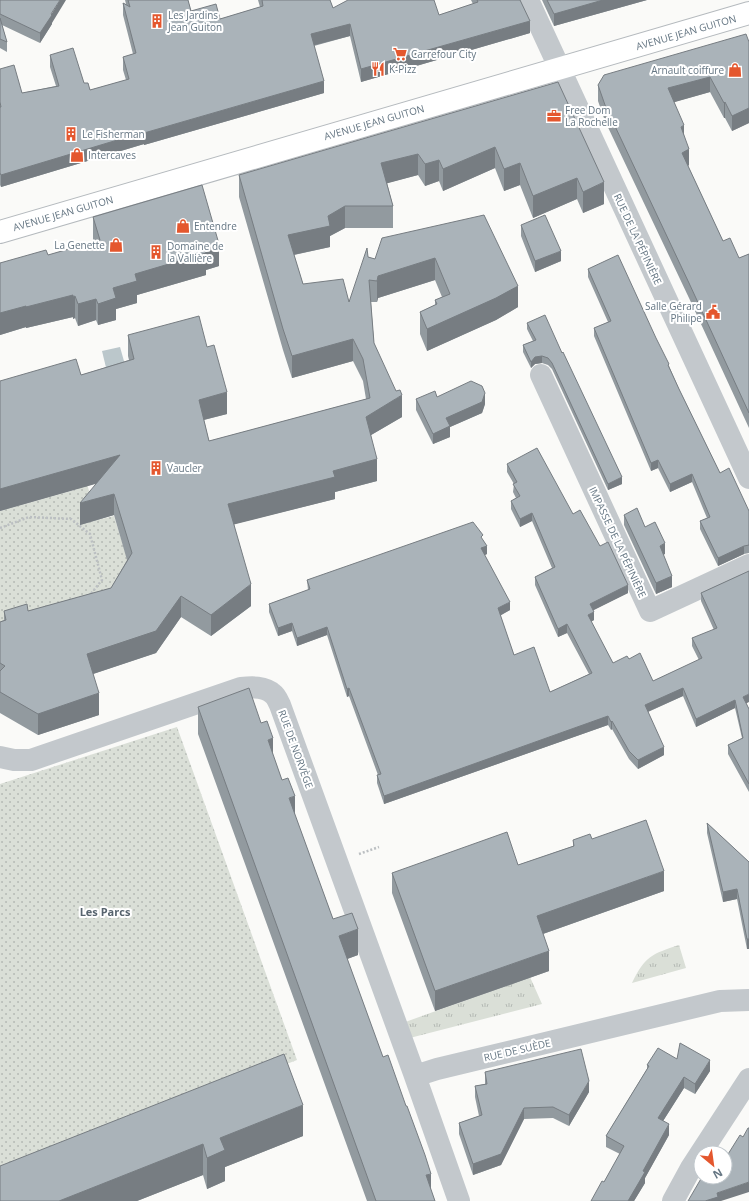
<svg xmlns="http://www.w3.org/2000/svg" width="749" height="1201" viewBox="0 0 749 1201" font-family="'Open Sans',sans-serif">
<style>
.grass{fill:url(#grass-tufts)}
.park{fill:url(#park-dots)}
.water{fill:#bbc7cb}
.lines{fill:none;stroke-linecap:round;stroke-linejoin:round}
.major-casing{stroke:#b5babe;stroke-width:24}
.path{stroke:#bbbfc2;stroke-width:2.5;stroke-dasharray:2 2;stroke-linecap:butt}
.minor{stroke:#c3c8cc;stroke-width:22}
.major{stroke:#fff;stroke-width:22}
.wall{fill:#929a9f}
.shaded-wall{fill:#777d82}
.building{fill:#aab3b9;stroke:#777d82}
.labels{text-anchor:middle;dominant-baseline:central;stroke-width:4;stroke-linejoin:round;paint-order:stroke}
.poi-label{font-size:10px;fill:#657683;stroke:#fff;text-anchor:start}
.street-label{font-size:10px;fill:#657683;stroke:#fff}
.neighbourhood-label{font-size:11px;font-weight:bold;fill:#57646e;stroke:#fff}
</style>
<defs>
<pattern id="grass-tufts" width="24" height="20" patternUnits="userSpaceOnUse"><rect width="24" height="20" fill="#dadfd7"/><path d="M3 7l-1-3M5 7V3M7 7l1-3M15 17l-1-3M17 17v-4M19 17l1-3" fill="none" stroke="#b4b9b4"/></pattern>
<pattern id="park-dots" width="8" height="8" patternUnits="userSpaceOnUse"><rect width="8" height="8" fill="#dadfd7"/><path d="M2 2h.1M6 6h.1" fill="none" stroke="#b4b9b4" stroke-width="1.8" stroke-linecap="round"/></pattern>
</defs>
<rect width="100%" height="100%" fill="#fafaf8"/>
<!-- grass -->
<path class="grass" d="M679 945 686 968 632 983C645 956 652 954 679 945Z
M530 977 542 1004 402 1040 397 1025Z"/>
<!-- park -->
<path class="park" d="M86 480 97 520 114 516 132 574 111 609 0 644V511L78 489Z
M177 727 297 1060 0 1176V784Z"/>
<!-- water -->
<path class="water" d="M120 347 129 379 110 384 102 351Z"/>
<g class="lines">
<defs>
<path id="major" d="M0 232 749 13"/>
</defs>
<!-- major casing -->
<use href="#major" class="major-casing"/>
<!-- path -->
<path class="path" d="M0 528 29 517 71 519 90 534 102 580 90 595
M359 854 379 847"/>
<!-- minor -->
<path class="minor" d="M528 0 749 478
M541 375 650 611 749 565
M0 757 14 760H31L241 688C251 687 265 686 273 694 276 696 278 701 280 705L415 1076
M459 1201 415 1076 437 1069 720 1001 749 1000
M673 1201 691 1168 749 1079"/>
<!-- major -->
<use href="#major" class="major"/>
</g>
<!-- wall -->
<path class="wall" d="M0 0 52 23V24L40 43 2 25 7 42V52L0 48Z
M125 0H188L191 11 220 19 260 7 258 0H330L333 8 439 15 473 4 471 0H520L530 33 361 82 350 36 314 46 324 93 144 145V144L1 187 0 185V69L22 93 56 86 50 67V55L84 83 90 90 126 80 123 70V57L133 54 123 15V3L126 4Z
M542 0H647L554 26Z
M749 42V123L732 131 725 118H724L710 92 674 102 684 135 689 165 688 166 723 241 739 258 749 254V428L689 298 605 121 598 101V85Z
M558 82 604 204 583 213 577 199 533 218 520 185 504 191 495 168 443 191 439 181 425 186 418 175 387 183 393 206V228H345L330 236V247L294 255 303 284 349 302 368 257 375 259 484 215 518 307 496 320 427 351 420 334V312L435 305V300L442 297 435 280 378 298 377 302H371L374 343 402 417 371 435 377 481 335 492V499L234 524 251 606 211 636 181 617 156 653 93 674 99 715 38 735 0 713V622L4 620V611H28L111 588 127 560 114 515 80 525 97 483 0 511V381L81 375 129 360 128 356V335L207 347 227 414 204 420 209 441 366 399 363 381 353 361 292 378 283 350 239 197V175Z
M93 217 219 266 206 270V275L137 295V303L116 309V320L98 325 96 320 78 326 75 318 73 319V317L26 328V327L0 335V263L48 255 94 242 93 239Z
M521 225 561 261 535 272 521 236Z
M588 269 669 366 679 389 720 473 749 511V553L744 554 718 566 700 529V521L707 518 692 482 670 492 658 468 651 471 594 336V328L608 322 588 277Z
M527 323 562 353 622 484 608 490 552 369 548 365 542 363 535 364 531 368 523 352V345L533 341 527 329Z
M437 397 485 404 482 413 450 427V437L433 444 416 410V399Z
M507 464 573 514 600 546 628 593 593 610 594 620 591 622 613 663 629 659 653 681 699 660 692 646V638L714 630 701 601V593L749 571 746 703 749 709V792L728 754V745L742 738 735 708 696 727 683 696 648 712 664 755 638 769 629 759 612 729 611 730 608 725 384 804 377 783V775H378L349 696 347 697 327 635 297 646 292 631 278 636 269 612V604L308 590 307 580 483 540 487 554 484 555 510 610 500 615 514 655 550 692 589 674 567 633 558 637 535 585V577L552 568 532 521 520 527 511 509V501L516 498 513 492 514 484 507 472Z
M624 515 645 527 665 554H663L672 587 656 594 624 525Z
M198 707 273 756 333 919 358 955 347 959 435 1201H367L198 734Z
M707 823 749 862V949H747L737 899 723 902 707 833Z
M592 839 664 891 543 934 549 971 435 1011 392 893V873L518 865 573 846V840Z
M284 1054 303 1136 225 1167V1181L207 1189 203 1175 137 1201H0Z
M677 1059 710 1071 695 1094 684 1088 663 1121 669 1135 645 1178V1183L634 1201H591L604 1182 620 1154 606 1147V1136L647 1069V1065Z
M485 1072 589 1092 569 1126 553 1118 524 1119 501 1165 473 1175 459 1134V1123L479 1116 475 1097V1086L485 1084Z"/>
<!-- shaded-wall -->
<path class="shaded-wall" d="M60 0H66L52 23V24L40 43V33Z
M603 0H647L554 26V14Z
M530 21V33L361 82V69Z
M350 24V36L311 46V34Z
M710 77V92L668 104V88Z
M324 81V93L144 145V133Z
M725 102V118H724V103Z
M749 108V123L732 131V116Z
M684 125V141L681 127Z
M144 132V144L1 187V175Z
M495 147V168L443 191V169Z
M689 149V165L682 169V153Z
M418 154V175L381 185V163Z
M439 160V181L425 186V164Z
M520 163V185L504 191V169Z
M577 178V199L533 218V196Z
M604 182V204L583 213V192Z
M345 206V228L330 236V247L288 256V235L328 216Z
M219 244V266L206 270V275L137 295V303L116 309V320L98 325V304L113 288 135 274 205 248Z
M561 251V261L535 272V261Z
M435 258V280L378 298 377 302V281L378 276Z
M518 286V307L496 320 427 351V329Z
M73 295V317L26 328V307Z
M75 296V318L73 319V297Z
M96 299V320L78 326V304Z
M26 306V327L0 335V313Z
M353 339V361L292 378V356Z
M542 356V363L535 364 531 368V362L535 357Z
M227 392V414L199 421V400Z
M485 393V404L482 413 450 427V437L433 444V434L446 418Z
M402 395V417L366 438V417Z
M120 455V477L0 511V489Z
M377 459V481L335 492V499L228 526V504L333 471Z
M658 460V468L651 471V463Z
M692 474V482L670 492V484Z
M622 477V484L608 490V484Z
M114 494V515L80 525V503Z
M532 513V521L520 527V519Z
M665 543V554L660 557V546Z
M487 546V554L481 557V548Z
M744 546V554L718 566V558Z
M672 576V587L656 594V583Z
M251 584V606L211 636V615Z
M628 585V593L590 612V604Z
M181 596V617L156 653 87 676V654Z
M510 602V610L498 617V608Z
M594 612V620L588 623V615Z
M292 623V631L278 636V628Z
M567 624V633L558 637V629Z
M327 627V635L297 646V638Z
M349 688V696L347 697V689Z
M683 688V696L645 713V705Z
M99 693V715L38 735V714Z
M749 694V702L743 705V697Z
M735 700V708L696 727V719Z
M608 716V725L384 804V796Z
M612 721V729L611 730V722Z
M273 738V764L268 740Z
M664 747V755L638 769V760Z
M295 796V822L289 798Z
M664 871V891L537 936V916Z
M737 889V899L723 902V892Z
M358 929V955L339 962V936Z
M747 939H749V949H747Z
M549 951V971L435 1011V991Z
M710 1060V1071L695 1094V1084Z
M684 1077V1088L658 1129V1118Z
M589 1081V1092L569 1126V1115Z
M303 1105V1136L225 1167V1181L207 1189V1158L220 1138Z
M524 1108V1119L501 1165 473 1175V1164Z
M669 1124V1135L645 1178V1183L634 1201H628L643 1171Z
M203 1144V1175L137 1201H59Z
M431 1174V1200L426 1175Z
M749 1182V1192L721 1201H705L717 1193Z"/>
<!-- building -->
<path class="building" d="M0 0H60L51 14 52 15 40 33 0 14Z
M128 0H188L191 11 216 4 220 19 263 6 262 0H330L333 8 348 0H434L439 15 478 2 477 0H520L530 21 361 69 350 24 311 34 324 81 144 133V132L1 175 0 173V107H1L0 102V69L14 65 22 93 59 86 50 55 73 48 84 83H88L90 90 129 79 123 57 136 53 123 3 130 7Z
M547 0H603L554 14Z
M0 18 7 42 0 39Z
M746 34 749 42V108L732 116 725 102 724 103 710 77 668 88 684 125 681 127 689 149 682 153 723 241 730 238 739 258 749 254V413L689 283 605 105 598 85 604 75Z
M558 82 604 182 583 192 577 178 533 196 520 163 504 169 495 147 443 169 439 160 425 164 418 154 381 163 393 206H345L328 216 330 226 288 235 303 284 343 279 349 302 367 248 368 257 375 259 382 238 484 215 518 286 496 298 427 329 420 312 437 304 435 300 450 294 435 258 378 276 377 281 369 280 374 343 396 391 400 390 402 395 366 417 377 459 333 471 335 477 228 504 251 584 211 615 181 596 156 631 87 654 99 693 38 714 0 692V671L5 666 0 663V622L6 620 4 611 27 604 28 611 111 588 132 553 114 494 80 503 120 455 0 489V381L76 359 81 375 134 359 128 335 199 316 207 347 214 345 227 392 199 400 209 441 370 398 363 359 353 339 292 356 283 329 239 175Z
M202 185 219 244 205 248 206 253 135 274 137 281 113 288 116 298 98 304 96 299 78 304 75 296 73 297V295L26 307V306L0 313V263L46 250 48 255 100 240 93 217Z
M545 215 561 251 535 261 521 225Z
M618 255 656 338 669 364 668 365 679 389 720 473 729 468 749 511V545L744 546 718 558 700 521 710 517 692 474 670 484 658 460 651 463 594 328 611 321 588 269Z
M545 315 562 353 563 352 622 477 608 484 552 363 548 358 542 356 535 357 531 362 523 345 536 340 527 323Z
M471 381 482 386 485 393 482 402 446 418 450 426 433 434 416 399 435 391 437 397Z
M537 448 573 514 580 510 600 546 608 542 628 585 590 604 594 612 588 615 613 663 627 656 629 659 640 653 653 681 702 658 692 638 717 628 701 593 749 571V694L743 697 749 709V784L728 745 743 738 735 700 696 719 683 688 645 705 664 747 638 760 629 751 612 721 611 722 608 716 384 796 377 775 381 774 349 688 347 689 327 627 297 638 292 623 278 628 269 604 310 589 307 580 473 522 483 535 481 537 487 546 481 548 510 602 498 608 514 655 534 647 550 692 592 673 567 624 558 629 535 577 555 567 532 513 520 519 511 501 520 496 513 484 517 482 507 464Z
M637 508 645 527 655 522 665 543 660 546 672 576 656 583 624 515Z
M249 688 261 723 267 721 273 738 268 740 282 780 288 778 295 796 289 798 333 919 352 913 358 929 339 936 383 1057 388 1055 406 1106H407L425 1155 431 1174 426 1175 435 1201H376L198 707Z
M646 820 664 871 537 916 549 951 435 991 392 873 507 832 518 865 574 846 573 840 590 834 592 839Z
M707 823 749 862V939H747L737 889 723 892Z
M680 1043 710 1060 695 1084 684 1077 658 1118 669 1124 643 1171 645 1172 628 1201H591L602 1181 604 1182 624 1146 606 1136 649 1066 647 1065 658 1048 677 1059Z
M581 1049 589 1081 569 1115 553 1107 524 1108 501 1154 473 1164 459 1123 482 1115 475 1086 487 1084 485 1072Z
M284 1054 303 1105 220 1138 225 1150 207 1158 203 1144 59 1201H0V1166Z
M748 1128H749V1182L717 1193 718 1197 705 1201H688L702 1177H725V1159L740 1135 743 1137Z"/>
<!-- icons -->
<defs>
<symbol id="building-bare" viewBox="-9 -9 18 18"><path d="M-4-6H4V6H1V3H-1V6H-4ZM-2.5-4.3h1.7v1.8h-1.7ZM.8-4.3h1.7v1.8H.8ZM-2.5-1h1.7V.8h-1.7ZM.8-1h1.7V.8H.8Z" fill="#e4572e" stroke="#fff" stroke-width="2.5" paint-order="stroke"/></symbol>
<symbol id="supermarket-bare" viewBox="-9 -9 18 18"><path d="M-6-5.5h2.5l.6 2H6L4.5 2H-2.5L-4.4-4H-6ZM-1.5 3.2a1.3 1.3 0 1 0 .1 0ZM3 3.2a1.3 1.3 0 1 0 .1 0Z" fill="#e4572e" stroke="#fff" stroke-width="2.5" paint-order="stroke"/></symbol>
<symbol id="restaurant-bare" viewBox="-9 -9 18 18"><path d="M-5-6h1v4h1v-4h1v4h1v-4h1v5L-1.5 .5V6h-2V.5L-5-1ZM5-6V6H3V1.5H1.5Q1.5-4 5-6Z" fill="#e4572e" stroke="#fff" stroke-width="2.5" paint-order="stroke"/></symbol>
<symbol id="shop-bare" viewBox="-9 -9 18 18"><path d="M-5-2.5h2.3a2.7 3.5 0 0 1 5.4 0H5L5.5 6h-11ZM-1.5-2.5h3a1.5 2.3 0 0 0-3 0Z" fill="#e4572e" stroke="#fff" stroke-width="2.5" paint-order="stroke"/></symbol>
<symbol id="office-bare" viewBox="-9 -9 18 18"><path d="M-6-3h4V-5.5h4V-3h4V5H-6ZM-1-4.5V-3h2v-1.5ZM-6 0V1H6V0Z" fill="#e4572e" stroke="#fff" stroke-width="2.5" paint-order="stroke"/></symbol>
<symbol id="civic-bare" viewBox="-9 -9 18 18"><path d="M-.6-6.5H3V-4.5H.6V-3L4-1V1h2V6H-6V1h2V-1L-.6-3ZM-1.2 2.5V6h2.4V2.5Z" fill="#e4572e" stroke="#fff" stroke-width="2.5" paint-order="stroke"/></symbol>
</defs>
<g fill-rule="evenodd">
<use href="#building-bare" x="147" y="11" width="20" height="20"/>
<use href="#supermarket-bare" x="390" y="44" width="20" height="20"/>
<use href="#restaurant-bare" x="368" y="59" width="20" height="20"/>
<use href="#shop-bare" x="725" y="60" width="20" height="20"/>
<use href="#office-bare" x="544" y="106" width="20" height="20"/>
<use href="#building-bare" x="61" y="124" width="20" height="20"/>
<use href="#shop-bare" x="67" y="145" width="20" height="20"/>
<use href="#shop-bare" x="173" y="216" width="20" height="20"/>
<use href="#shop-bare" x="106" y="235" width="20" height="20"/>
<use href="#building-bare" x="146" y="242" width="20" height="20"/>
<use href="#civic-bare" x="703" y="302" width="20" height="20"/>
<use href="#building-bare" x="146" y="458" width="20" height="20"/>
</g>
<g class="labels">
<!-- poi labels -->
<g class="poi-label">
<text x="168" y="15">Les Jardins<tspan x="168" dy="12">Jean Guiton</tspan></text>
<text x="411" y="54">Carrefour City</text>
<text x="389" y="69">K-Pizz</text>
<text x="724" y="70" text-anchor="end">Arnault coiffure</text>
<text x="565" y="110">Free Dom<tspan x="565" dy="12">La Rochelle</tspan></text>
<text x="82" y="134">Le Fisherman</text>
<text x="88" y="155">Intercaves</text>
<text x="194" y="226">Entendre</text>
<text x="105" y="245" text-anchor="end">La Genette</text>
<text x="167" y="246">Domaine de<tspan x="167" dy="12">la Vallière</tspan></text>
<text x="702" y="306" text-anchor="end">Salle Gérard<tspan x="702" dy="12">Philipe</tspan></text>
<text x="167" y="468">Vaucler</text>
</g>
<!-- street labels -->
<g class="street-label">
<text transform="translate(686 32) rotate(-16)">AVENUE JEAN GUITON</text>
<text transform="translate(374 122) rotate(-16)">AVENUE JEAN GUITON</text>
<text transform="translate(63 213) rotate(-16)">AVENUE JEAN GUITON</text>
<text transform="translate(638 239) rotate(65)">RUE DE LA PÉPINIÈRE</text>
<text transform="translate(618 542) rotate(65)">IMPASSE DE LA PÉPINIÈRE</text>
<text transform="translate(296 749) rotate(70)">RUE DE NORVÈGE</text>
<text transform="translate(517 1050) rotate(-13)">RUE DE SUÈDE</text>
</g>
<!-- neighbourhood labels -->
<g class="neighbourhood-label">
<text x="105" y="911">Les Parcs</text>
</g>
</g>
<!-- north arrow -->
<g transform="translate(713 1165) rotate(151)"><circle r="19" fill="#ffffff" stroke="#c1c8cd"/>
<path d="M0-3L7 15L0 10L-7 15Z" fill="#e4572e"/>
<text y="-6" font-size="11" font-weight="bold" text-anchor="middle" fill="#657683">N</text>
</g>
</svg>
